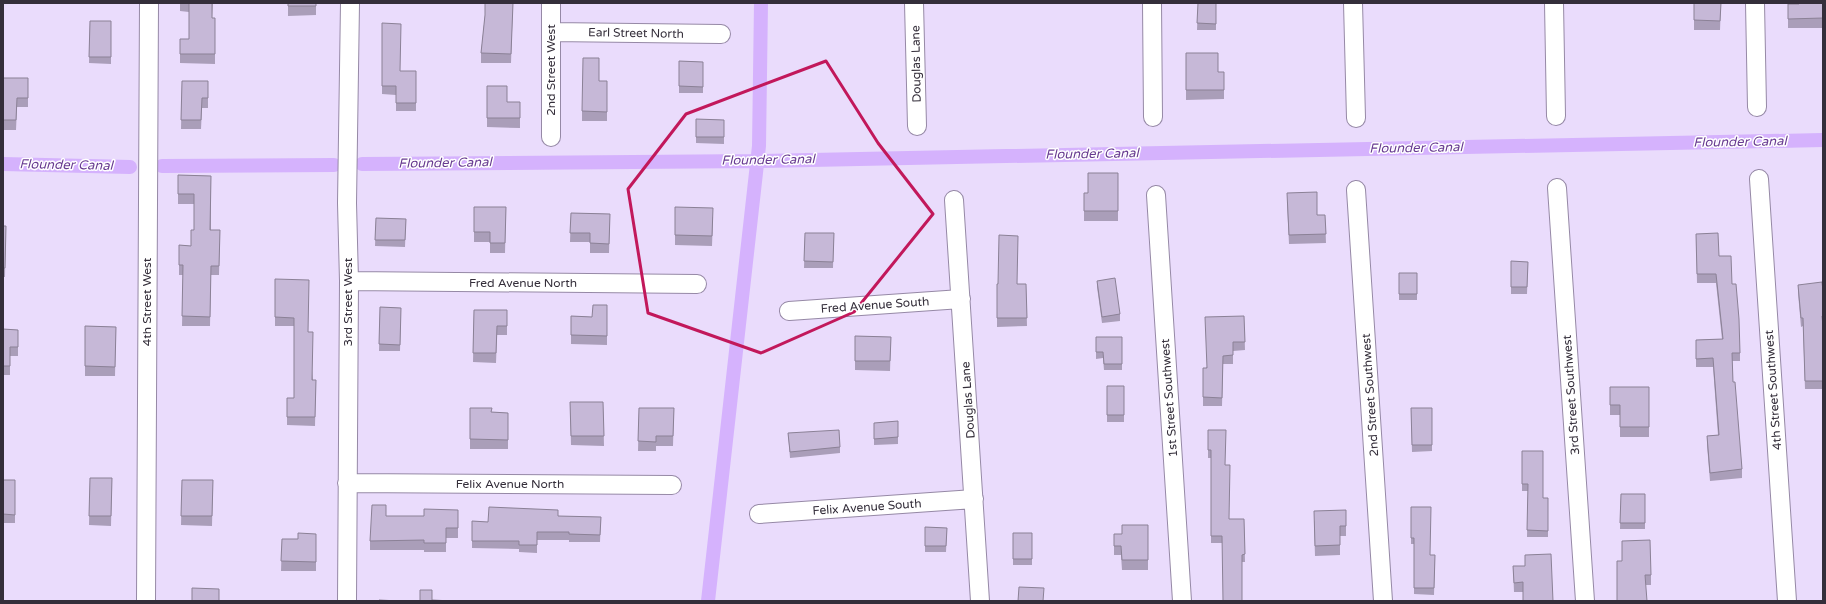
<svg xmlns="http://www.w3.org/2000/svg" width="1826" height="604" viewBox="0 0 1826 604" font-family="'Varela Round',sans-serif">
<style>
.lines{fill:none;stroke-linecap:round;stroke-linejoin:round}
.canal{stroke:#d5b2fd;stroke-width:14}
.minor-casing{stroke:#9689a6;stroke-width:20}
.minor{stroke:#fff;stroke-width:18}
.wall{fill:#aa9eb9}
.building{fill:#c6b8d7;stroke:#8b8196}
.marked{fill:none;stroke:#c2185b;stroke-width:3;stroke-linejoin:round}
.labels{text-anchor:middle;dominant-baseline:central;stroke-width:3;stroke-linejoin:round;paint-order:stroke}
.street-label{font-size:12px;fill:#342e3a;stroke:#fff}
.water-label{font-size:13px;font-style:italic;fill:#683b91;stroke:#fff}
</style>
<rect width="100%" height="100%" fill="#eadcfc"/>
<g class="lines">
<!-- canal -->
<path class="canal" d="M3 164 130 167
M362 164 757 161 1823 140
M162 166 334 165
M708 601 759 146 761 3"/>
<defs>
<path id="minor" d="M914 3 917 126
M1152 3 1153 117
M1353 3 1356 118
M1554 3 1556 116
M1755 3 1757 107
M551 32 721 34
M551 137V3
M1759 179 1787 601
M1557 188 1585 601
M1356 190 1383 601
M1156 195 1182 601
M954 200 980 601
M349 281 697 284
M789 311 961 299
M347 483 672 485
M759 514 974 499
M146 601 149 3
M347 601 349 281 347 203 350 3"/>
</defs>
<!-- minor casing -->
<use href="#minor" class="minor-casing"/>
<!-- minor -->
<use href="#minor" class="minor"/>
</g>
<!-- wall -->
<path class="wall" d="M180 3H213L212 18H215V64L180 63V39H189V12L180 11Z
M288 3H316V15L288 16Z
M485 3H513L511 63H481V53L485 15Z
M1198 3H1216V30H1197Z
M1694 3H1721L1720 30H1694Z
M1823 3V28H1788V4Z
M90 21H111V64L89 63Z
M382 23 400 71H416V111H396V95L382 94Z
M1186 53 1218 72H1224V99L1186 100Z
M679 61 703 62V93H679Z
M3 78H28V107H17L16 130H3Z
M182 81H208V108H202L201 129H181Z
M599 81H607V121H582V111Z
M487 86 507 102H520V128L487 127Z
M696 119 724 120V144L696 143Z
M1118 173V221H1084V193H1088Z
M178 175 211 176V230H220L219 275H211L210 326H182L183 275H179V245L191 246 194 230V204H178Z
M1287 202 1317 215H1325L1326 243 1289 244Z
M474 207H506L505 253H490V242H474Z
M675 207 713 217 712 246 675 245Z
M571 213 610 214 609 253H590V242H570Z
M376 218 406 219 405 247 375 246Z
M3 226H6L5 277H3Z
M805 233H834L833 268H804Z
M1696 234 1719 256 1732 284 1740 353V361H1732L1733 382 1742 469V478L1710 481 1707 445V436L1718 435 1713 367H1696V340L1722 339 1716 283H1697Z
M1511 261 1528 262 1527 294H1511Z
M1399 273H1417V300H1399Z
M275 279 308 332 313 380H316L315 426 287 425V398H294V326H275Z
M1097 281 1120 314V321L1102 323 1097 287Z
M997 284H1026L1027 326 997 327Z
M1798 285 1823 291V389H1805L1803 326 1801 327 1798 293Z
M607 305V345L571 344V316L592 317Z
M380 307 401 308 400 351H379Z
M474 310H507V335H497L496 363 473 362Z
M1244 316 1245 350 1233 351V364H1223L1222 406H1203V368H1206Z
M85 326 116 327 115 376H85Z
M3 329 18 330V356H10V375H3Z
M855 336 891 337 890 371 855 370Z
M1096 337H1122V370H1104L1103 358 1096 359Z
M1107 386H1124V422H1107Z
M1610 387H1649V437H1620V415H1610Z
M570 402H603L604 446 571 445Z
M470 408 491 412 508 413V449H470Z
M639 408H674L673 446H656V451H638Z
M1411 408H1432V451L1412 452Z
M874 423 898 437V444L874 445Z
M1208 430 1225 465 1229 519H1244L1245 562H1242L1222 543H1211V458H1208Z
M788 433 840 447V453L790 458Z
M1522 451 1543 498H1548V537H1527L1528 491H1522Z
M90 478H112L111 526 89 525Z
M3 480H15V523H3Z
M182 480H213L212 526 181 525Z
M1621 494H1645V529H1620Z
M1411 507 1430 555H1435L1434 595 1414 594V544H1411Z
M458 510V538H446V552H424V550H370V541L386 516H424Z
M1346 510V536H1340V555L1315 556 1314 521Z
M558 516 601 517 600 542H569V540H537V553L519 552V549L472 548V521L488 522Z
M1148 525V570H1122L1121 555H1114V534H1122Z
M925 527 947 528 946 552H925Z
M1013 533H1032V565H1013Z
M316 534V571H281L282 539H298Z
M1617 561 1651 575V585H1646Z
M1513 566 1553 601 1523 592H1514Z"/>
<!-- building -->
<path class="building" d="M189 3H212V18H215V54H180V39H189Z
M288 3H316V6H288Z
M485 3H513L511 54 481 53 485 15Z
M1198 3H1216V24L1197 23Z
M1694 3H1721L1720 21 1694 20Z
M1799 3H1823V18L1788 19V4H1799Z
M90 21H111V57H89Z
M382 23 401 24 400 71H416V103H396V86H382Z
M1186 53H1218V72H1224V90H1186Z
M583 58H599V81H607V112L582 111Z
M679 61 703 62V87L679 86Z
M3 78H28V98H17L16 120H3Z
M182 81H208V98H202L201 120H181Z
M487 86H507V102H520V118H487Z
M696 119 724 120V137H696Z
M1088 173H1118V211H1084V193H1088Z
M178 175 211 176 210 230H220L219 266H211L210 317 182 316 183 265H179V245L191 246V230H194V194H178Z
M1317 192V215H1325L1326 234 1289 235 1287 193Z
M474 207H506L505 243H490V232H474Z
M675 207 713 208 712 236 675 235Z
M571 213 610 214 609 244 590 243V233H570Z
M376 218 406 219 405 240H375Z
M3 226H6L5 268H3Z
M805 233H834L833 262 804 261Z
M1718 233 1719 256H1731L1732 284H1736L1739 319 1740 353H1732L1733 382H1735L1742 469 1710 473 1707 436 1719 435 1713 358 1696 359V340L1723 339 1716 274H1697L1696 234Z
M999 235 1018 236 1017 284H1026L1027 318H997V284H998Z
M1511 261 1528 262 1527 287H1511Z
M1399 273H1417V294H1399Z
M1115 278 1120 314 1102 317 1097 281Z
M275 279 309 280 308 332H313L312 380H316L315 417H287V398H294V318L275 317Z
M1822 282 1823 291V316H1822L1823 326V381H1805L1803 318H1801L1798 285Z
M593 305H607V336L571 335V316L592 317Z
M380 307 401 308 400 345 379 344Z
M474 310H507V326H497L496 353H473Z
M1244 316 1245 342H1233V355L1223 356 1222 398 1203 397V368H1207L1205 317Z
M85 326 116 327 115 367 85 366Z
M3 329 18 330V347H10V366H3Z
M855 336 891 337 890 361H855Z
M1096 337H1122V364H1104L1103 352H1096Z
M1107 386H1124V415H1107Z
M1610 387H1649V427H1620V405H1610Z
M570 402H603L604 436H571Z
M470 408H492L491 412 508 413V440L470 439Z
M639 408H674L673 436H656V442L638 441Z
M1411 408H1432V445H1412Z
M898 421V437L874 439V423Z
M839 430 840 447 790 452 788 433Z
M1208 430H1226L1225 465H1230L1229 519H1244L1245 554 1242 555V601H1223L1222 536H1211V450H1208Z
M1522 451H1543V498H1548V531L1527 530 1528 484H1522Z
M90 478H112L111 516H89Z
M3 480H15V515L3 514Z
M182 480H213L212 516H181Z
M1621 494H1645V523H1620Z
M372 505H386V516H424V509L458 510V528H446V543H424V540L370 541Z
M489 507 558 510V516L601 517 600 535 569 534V532H537V545H519V541H472V521L488 522Z
M1411 507H1431L1430 555H1435L1434 588H1414V538H1411Z
M1346 510V526H1340V545L1315 546 1314 511Z
M1122 525H1148V560H1122L1121 546H1114V534H1122Z
M925 527 947 528 946 546H925Z
M298 533 316 534V562L281 561 282 539H298Z
M1013 533H1032V559H1013Z
M1650 540 1651 575H1645L1647 601H1617V561H1622V541Z
M1551 554 1553 601H1523V582L1514 583 1513 566H1525V555Z
M1019 587 1044 588 1043 601H1018Z
M192 588 219 589V601H192Z
M420 590H432V600L452 601H420Z
M379 600 399 601H379Z"/>
<!-- marked area -->
<path class="marked" d="M826 61 878 143 933 214 854 312 761 353 648 313 628 189 686 114Z"/>
<g class="labels">
<!-- street labels -->
<g class="street-label">
<text transform="translate(636 33) rotate(1)">Earl Street North</text>
<text transform="translate(916 64) rotate(-91)">Douglas Lane</text>
<text transform="translate(551 70) rotate(-90)">2nd Street West</text>
<text x="523" y="283">Fred Avenue North</text>
<text transform="translate(147 302) rotate(-90)">4th Street West</text>
<text transform="translate(348 302) rotate(-90)">3rd Street West</text>
<text transform="translate(875 305) rotate(-4)">Fred Avenue South</text>
<text transform="translate(1773 390) rotate(-94)">4th Street Southwest</text>
<text transform="translate(1370 395) rotate(-94)">2nd Street Southwest</text>
<text transform="translate(1571 395) rotate(-94)">3rd Street Southwest</text>
<text transform="translate(1169 398) rotate(-94)">1st Street Southwest</text>
<text transform="translate(968 400) rotate(-94)">Douglas Lane</text>
<text x="510" y="484">Felix Avenue North</text>
<text transform="translate(867 507) rotate(-4)">Felix Avenue South</text>
</g>
<!-- water labels -->
<g class="water-label">
<text transform="translate(1740 142) rotate(-1)">Flounder Canal</text>
<text transform="translate(1416 148) rotate(-1)">Flounder Canal</text>
<text transform="translate(1092 154) rotate(-1)">Flounder Canal</text>
<text transform="translate(768 160) rotate(-1)">Flounder Canal</text>
<text transform="translate(445 163) rotate(-1)">Flounder Canal</text>
<text transform="translate(66 165) rotate(1)">Flounder Canal</text>
</g>
</g>
<!-- border -->
<rect width="1826" height="604" fill="none" stroke="#342e3a" stroke-width="8"/>
</svg>
